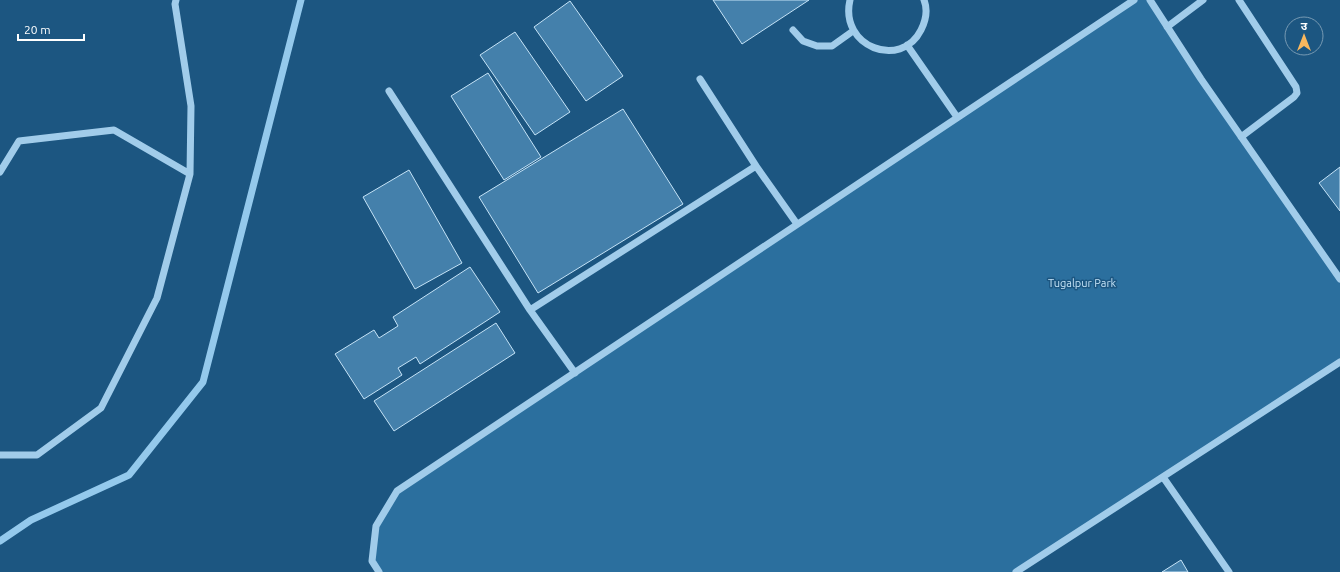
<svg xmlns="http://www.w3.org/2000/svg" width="1340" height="572" viewBox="0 0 1340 572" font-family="Ubuntu,'Noto Sans Devanagari',sans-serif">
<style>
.green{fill:#2b6f9e}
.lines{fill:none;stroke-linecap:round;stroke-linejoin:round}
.stream{stroke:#94c9ec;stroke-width:7}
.building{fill:#4480ab;stroke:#c5e3f7}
.minor{stroke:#a1ccea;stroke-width:7}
.labels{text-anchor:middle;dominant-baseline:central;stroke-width:3;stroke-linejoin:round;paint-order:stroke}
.park-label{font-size:11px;fill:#c5e3f7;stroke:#1c5681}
</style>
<rect width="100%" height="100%" fill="#1c5681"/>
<!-- green -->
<path class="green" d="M1134 0H1150L1340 279V362L1016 572H379L372 561 376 526 397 491Z"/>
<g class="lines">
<!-- stream -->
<path class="stream" d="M0 541 31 520 129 475 203 382 301 0"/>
</g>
<!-- building -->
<path class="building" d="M713 0H809L742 44Z
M570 1 623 76 586 101 534 27Z
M515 32 570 112 535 135 480 55Z
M488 73 541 157 504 180 451 96Z
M623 109 683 204 538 293 479 197Z
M1340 167V211L1319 183Z
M409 170 462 263 415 289 363 197Z
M470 267 500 312 420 364 416 357 398 368 402 375 364 399 335 354 374 330 379 338 398 326 393 317Z
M496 323 515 353 394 431 374 401Z
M1181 560 1188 572H1162Z"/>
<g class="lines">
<!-- minor -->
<path class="minor" d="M176 0 175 4 191 106 190 174
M850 0C839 47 901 70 921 30 926 20 928 10 924 0
M1150 0 1201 79 1340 279
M1239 0 1296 87 1297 93 1294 97 1241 137
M1167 27 1203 0
M793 30 803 41 817 46H832L853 31
M907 45 957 117
M700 79 756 166 797 224
M389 91 530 310 575 373
M0 172 19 141 114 130 190 174 157 298 101 408 37 455H0
M530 310 756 166
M1163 477 1229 572
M379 572 372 561 376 526 397 491 1134 0
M1016 572 1340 362"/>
</g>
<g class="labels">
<!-- park labels -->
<g class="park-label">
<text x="1082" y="283">Tugalpur Park</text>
</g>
</g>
<!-- north arrow -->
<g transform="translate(1304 36)"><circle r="19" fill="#1c5681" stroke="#779ab3"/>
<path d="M0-3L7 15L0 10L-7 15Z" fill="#fab85e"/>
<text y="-6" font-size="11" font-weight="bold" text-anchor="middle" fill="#ffffff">उ</text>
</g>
<!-- scale -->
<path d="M18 34v6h66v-6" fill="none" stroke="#ffffff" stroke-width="2"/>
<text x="24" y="34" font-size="12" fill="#ffffff" stroke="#1c5681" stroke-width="3" paint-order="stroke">20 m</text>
</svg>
